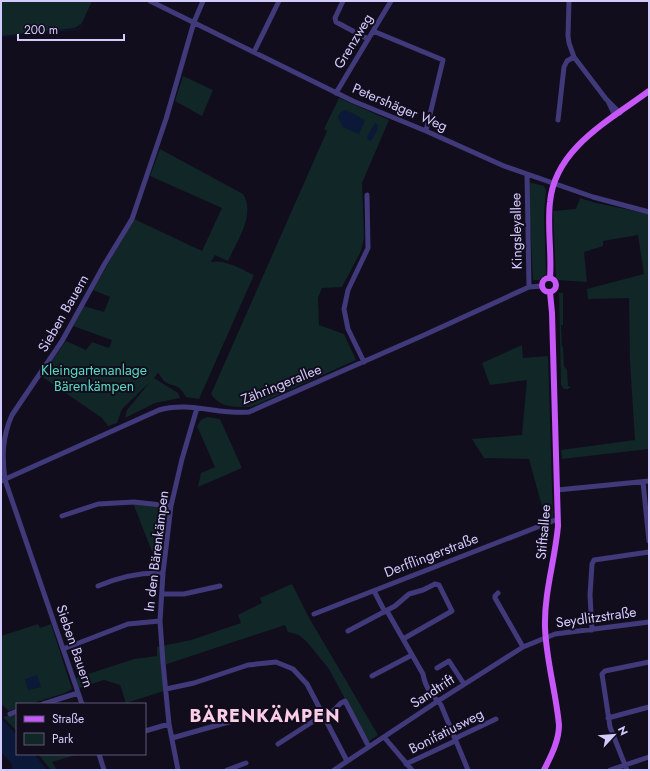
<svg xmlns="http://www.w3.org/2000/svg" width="650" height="771" viewBox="0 0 650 771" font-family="Jost,sans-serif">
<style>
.green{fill:#102627}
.water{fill:#0b1838}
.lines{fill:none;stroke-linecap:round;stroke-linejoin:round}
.stream{stroke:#0b1838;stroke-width:1}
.minor{stroke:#40397a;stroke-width:5}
.major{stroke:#c757f8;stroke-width:6}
.labels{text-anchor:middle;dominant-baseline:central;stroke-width:4;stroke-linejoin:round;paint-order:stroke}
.street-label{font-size:14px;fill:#d4cbfd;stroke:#110d1d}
.park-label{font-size:14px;fill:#5bd9c2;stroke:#110d1d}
.district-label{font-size:18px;font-weight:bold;letter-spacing:1px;fill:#fdcde8;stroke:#110d1d}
</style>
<rect width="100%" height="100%" fill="#110d1d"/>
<!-- green -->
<path class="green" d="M1 1H92L82 23 75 28 1 36Z
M183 76 213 90 202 116 175 101Z
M339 98 389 120 362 183 364 238 361 251 342 287 322 288 318 298 319 325 344 334 356 360 251 407C236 407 220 408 211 394L327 131 324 129Z
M160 149 243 194C256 214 237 241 228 261L215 255 211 262C225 259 241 269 254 275L199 399 186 397C178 382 173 388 164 381 162 379 160 375 158 373L154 378 178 393 180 398 155 403 125 418 127 410 150 382 122 409 117 423 108 426 102 418 41 376 66 341 86 350 92 342 109 348 112 340 73 326 84 306 104 312 110 297 93 290 134 219 202 251 222 208 150 176Z
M528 182 544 186 546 190 544 213 546 274 539 280H533Z
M580 198 596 203 649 214V449L562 459 561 450 635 440 630 361 629 298 588 299 587 289 644 274 638 235 603 241V246L584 252 587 282 556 280 553 211 576 209Z
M559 293H563V325H561L562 347H563L564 366 567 370 568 386 571 387 568 389H564L561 385Z
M522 345 523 358 548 356 553 519 546 521 529 459 484 458 472 439 522 435 527 380 490 385 482 363Z
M207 417 220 419 242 468 198 487 201 473 215 467 197 426 201 420Z
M133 503 162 507 165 509 158 567Z
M292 584 308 616 378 735 368 742 329 669 307 642 299 635 288 632 285 625 161 666 164 691 126 703 120 685 104 680 79 688 76 678 134 659 157 656V647L191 640 241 623 238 615 262 603 260 598Z
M38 624 40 628 51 624 72 689 65 693 30 704H17V708L9 711 1 704V636Z
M10 715H17V731L3 717Z
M38 754H79L52 762 57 770H51Z"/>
<!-- water -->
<path class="water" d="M346 110 365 120 359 134 343 127 338 117 341 112Z
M375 123 378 125 377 128 378 129 371 141 368 140 367 137Z
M37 675 41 687 28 690 25 679Z
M1 718 17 735V754H34L47 770H13L11 763 1 752Z"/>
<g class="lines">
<!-- stream -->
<path class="stream" d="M1 37 79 29 83 24"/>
<!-- minor -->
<path class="minor" d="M150 1 353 101 426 131 504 166 593 197 649 212
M343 1 335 18 336 22 368 39
M569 1 568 36 569 43 574 57 606 99 620 113
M373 31 443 60 426 131
M254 52 279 1
M336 93 391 1
M608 101 615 116
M558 120 564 67 567 61 574 57
M527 174 529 287
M364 362 348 329 344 309 348 290 368 248 367 195
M1 481 159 410C189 401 219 415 249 412L422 336 529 287 542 286
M643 482 649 541
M557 490 649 481
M62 516 98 504 134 502 171 506
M98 586C119 577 139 572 163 573
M374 591 385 612
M498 593 495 596V598L523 647
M162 594H184L220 586
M387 611 423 674C424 680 426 686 430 692 433 697 438 700 441 705L468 770
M314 614 558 519
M592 630 590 595 592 564 594 560 649 552
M348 631 395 606 409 594 423 590 435 584 439 585 452 611 403 639
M63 649 128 624 160 621
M437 668 449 661 464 684
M372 676 412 655
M166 689 194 683 248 665 276 662 293 669 307 684 347 761
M43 704 78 693
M82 704 5 480C2 457 2 437 12 415L62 341 104 265 132 219 166 119 194 22 203 1
M10 714 17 711
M608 718 649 707
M325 719 341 703 345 701 369 747
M145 731 169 724
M384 737 412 770
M172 738 243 718
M278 744 323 715
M99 754 104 770
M406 764 453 742 458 737 496 719
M178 770 169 724 163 663 160 621 163 573 171 506 182 459 197 408
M227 770 246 763
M334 770 438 701 523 647 555 634 649 622
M610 770 649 757
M627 770 610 727 602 674 605 671 649 662"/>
<!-- major -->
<path class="major" d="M550 278C552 253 547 227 550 202 555 148 610 120 649 91
M542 285a7 7 0 1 1 14 0a7 7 0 1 1-14 0Z
M544 770C551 756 559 741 559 725 556 692 546 660 545 627 544 593 555 560 558 526L552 313 550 292"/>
</g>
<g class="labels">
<!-- street labels -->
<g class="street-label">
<text transform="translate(353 41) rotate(-59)">Grenzweg</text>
<text transform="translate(400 107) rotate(23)">Petershäger Weg</text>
<text transform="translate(516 231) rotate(-91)">Kingsleyallee</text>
<text transform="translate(63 313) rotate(-60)">Sieben Bauern</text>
<text transform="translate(281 384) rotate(-22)">Zähringerallee</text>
<text transform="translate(543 532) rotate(-85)">Stiftsallee</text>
<text transform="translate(156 551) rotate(-83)">In den Bärenkämpen</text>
<text transform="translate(431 555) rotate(-21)">Derfflingerstraße</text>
<text transform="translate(596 617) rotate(-8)">Seydlitzstraße</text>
<text transform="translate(75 646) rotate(71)">Sieben Bauern</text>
<text transform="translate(432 691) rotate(-33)">Sandtrift</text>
<text transform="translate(446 731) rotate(-27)">Bonifatiusweg</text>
</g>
<!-- park labels -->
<g class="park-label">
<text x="94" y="370">Kleingartenanlage<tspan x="94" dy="16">Bärenkämpen</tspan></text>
</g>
<!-- district labels -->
<g class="district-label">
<text x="265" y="716">BÄRENKÄMPEN</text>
</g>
</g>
<!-- border -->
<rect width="650" height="771" fill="none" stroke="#d4cbfd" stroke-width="4"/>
<!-- legend -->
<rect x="16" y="703" width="130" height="52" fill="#110d1d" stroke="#5f5977"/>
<rect x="24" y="716" width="20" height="6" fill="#c757f8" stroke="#5f5977"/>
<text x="52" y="723" font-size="12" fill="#d4cbfd">Straße</text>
<rect x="24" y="733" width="20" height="12" fill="#102627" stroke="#5f5977"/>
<text x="52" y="743" font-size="12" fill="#d4cbfd">Park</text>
<!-- north arrow -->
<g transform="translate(614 735) rotate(64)" stroke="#110d1d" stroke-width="3" paint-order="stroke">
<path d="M0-3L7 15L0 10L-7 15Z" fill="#d4cbfd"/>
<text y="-6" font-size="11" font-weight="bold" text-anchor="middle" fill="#d4cbfd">N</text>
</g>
<!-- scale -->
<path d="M18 34v6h106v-6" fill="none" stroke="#d4cbfd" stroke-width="2"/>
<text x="24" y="34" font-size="12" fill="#d4cbfd" stroke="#110d1d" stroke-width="3" paint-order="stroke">200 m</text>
</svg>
